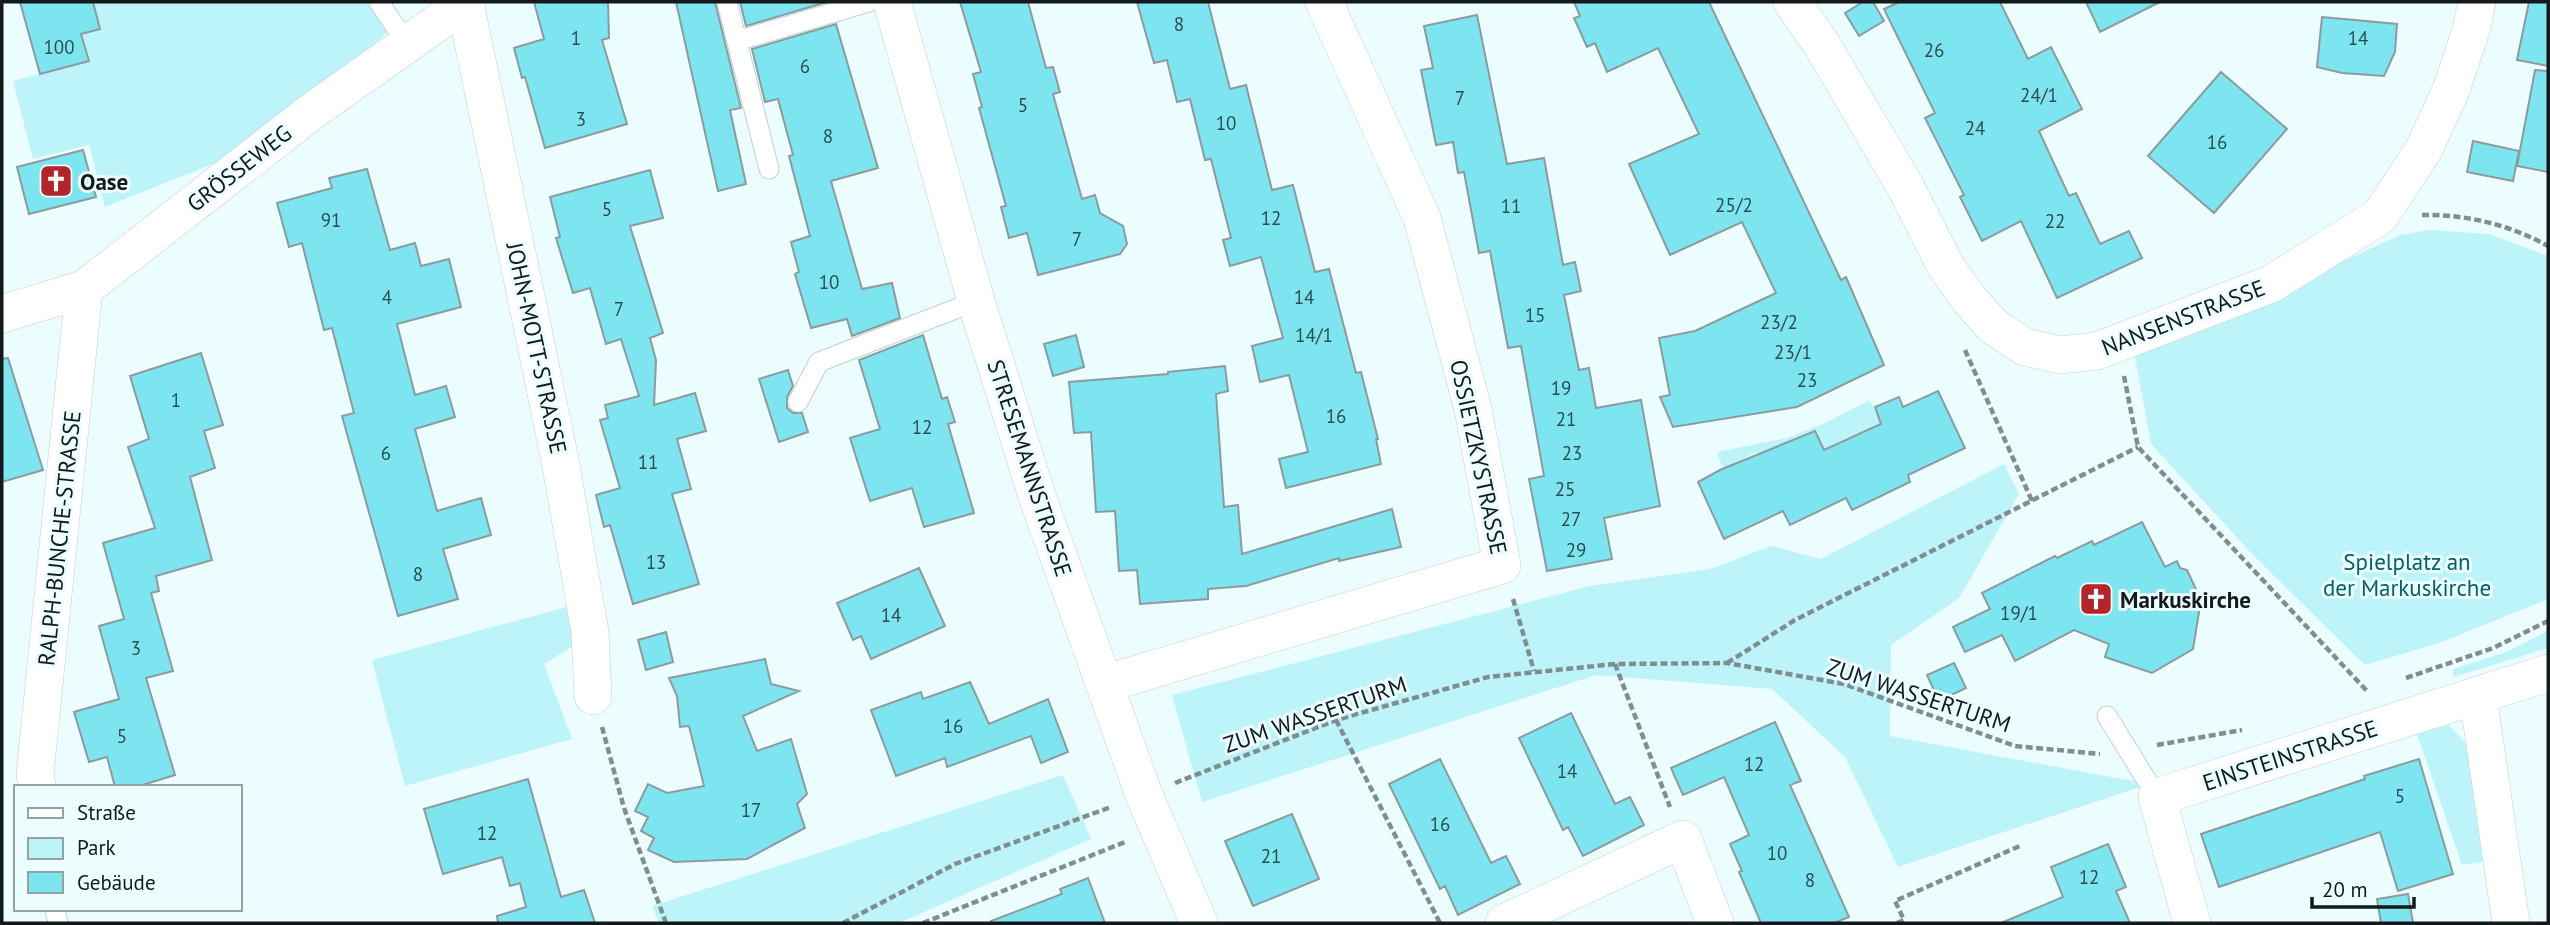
<svg xmlns="http://www.w3.org/2000/svg" width="2550" height="925" viewBox="0 0 2550 925" font-family="'PT Sans',sans-serif">
<style>
.green{fill:#bdf4fa}
.building{fill:#7de5f0;stroke:#8c9c9e;stroke-width:2}
.lines{fill:none;stroke-linecap:round;stroke-linejoin:round}
.service-casing{stroke:#c0d1d3;stroke-width:21}
.minor-casing{stroke:#c0d1d3;stroke-width:38}
.path{stroke:#818e8f;stroke-width:4.5;stroke-dasharray:7 3.5;stroke-linecap:butt}
.service{stroke:#fff;stroke-width:19}
.minor{stroke:#fff;stroke-width:37}
.labels{text-anchor:middle;dominant-baseline:central;stroke-width:6;stroke-linejoin:round;paint-order:stroke}
.number-label{font-size:19px;fill:#2e4d50}
.street-label{font-size:23px;fill:#141a1b;stroke:#ebfdff}
.poi-label{font-size:23px;font-weight:bold;fill:#141a1b;stroke:#ebfdff;text-anchor:start}
.park-label{font-size:23px;fill:#006169;stroke:#ebfdff}
</style>
<rect width="100%" height="100%" fill="#ebfdff"/>
<!-- green -->
<path class="green" d="M93 2H367L387 32 356 63 243 152 105 207 89 145 33 159 13 81 89 61 81 34 100 28Z
M2429 230 2489 234 2548 256V599L2442 642 2365 665 2254 556 2151 444 2135 357 2400 235Z
M1870 400 1881 424 1824 450 1819 439 1763 468 1756 452 1723 469 1717 452 1787 438 1825 423Z
M2004 464 2019 494 1959 598 1891 645 1890 736 2149 784 1898 867 1845 757 1772 689 1596 675 1202 802 1172 695 1590 586 1710 569 1771 546 1821 559Z
M570 606 576 644 544 664 572 739 405 786 372 660Z
M2548 631V648L2454 677 2453 669 2509 651Z
M2449 725 2470 748 2488 861 2462 865 2417 734Z
M1063 775 1091 839 899 923H659L652 906Z"/>
<!-- building -->
<path class="building" d="M20 2H93L100 29 81 34 89 61 40 74Z
M534 2H608L609 38 602 40 627 124 545 148 525 77 522 78 514 48 544 39Z
M676 2H715L741 108 730 110 746 184 718 191Z
M740 2H827L746 26Z
M960 2H1028L1046 68 1053 67 1060 92 1053 94 1082 199 1095 195 1100 213 1123 226 1127 244 1120 254 1038 275 1027 233 1009 238 1001 207 1006 206 979 108 982 107 973 74 981 72Z
M1137 2H1208L1230 89 1246 85 1272 190 1293 185 1315 272 1329 269 1356 373 1361 372 1378 439H1376L1381 464 1286 488 1279 459 1308 452 1289 375 1260 382 1252 346 1283 338 1261 257 1230 266 1223 240 1231 238 1211 159 1205 160 1190 99 1177 102 1167 60 1154 63Z
M1574 2H1709L1841 280 1846 277 1884 365 1797 407 1673 427 1660 397 1670 395 1659 338 1695 331 1776 293 1742 222 1670 255 1629 164 1699 134 1658 48 1607 72 1595 43 1587 47 1574 18 1580 16Z
M1863 2H1873L1884 21 1859 36 1845 13Z
M1899 2H2000L2028 59 2051 47 2082 109 2039 131 2069 196 2076 193 2100 244 2129 231 2142 258 2057 298 2021 221 1982 241 1960 197 1964 195 1925 118 1935 113 1884 9Z
M2086 2H2160L2100 32Z
M2529 2H2548V66L2517 60Z
M1477 15 1507 164 1544 158 1563 265 1575 262 1581 291 1564 295 1579 370 1589 368 1596 408 1641 400 1660 506 1604 518 1612 559 1547 571 1529 479 1544 476 1521 346 1508 348 1490 251 1479 253 1464 172 1458 173 1453 142 1436 145 1421 70 1433 68 1424 26Z
M2322 17 2397 24 2395 52 2384 76 2342 73 2317 67Z
M836 24 878 168 831 181 862 289 892 283 900 318 852 336 847 319 811 328 795 274 799 272 791 242 810 236 789 156 793 155 778 99 765 102 752 49Z
M2535 70 2548 71V172L2517 166Z
M2221 72 2287 129 2214 213 2148 156Z
M2473 141 2519 151 2513 181 2467 172Z
M83 150 96 197 29 214 17 167Z
M367 169 390 250 415 243 421 266 449 259 461 307 397 324 415 395 446 386 455 417 415 429 437 511 481 498 491 535 443 549 458 599 398 616 342 416 354 413 332 328 324 330 302 243 289 247 277 203 332 188 329 178Z
M650 170 663 218 630 226 663 333 650 338 656 360 654 405 695 393 706 431 677 439 691 489 672 494 699 584 633 604 610 525 604 527 596 495 620 488 600 420 608 418 605 405 639 396 621 339 606 344 590 288 573 293 556 238 560 237 550 197Z
M923 335 942 399 947 397 955 422 948 424 974 513 924 527 912 488 870 501 850 438 880 429 859 360Z
M1076 335 1084 367 1053 376 1044 344Z
M201 353 223 425 204 431 215 468 190 477 212 560 156 576 159 591 151 593 173 671 146 678 175 775 136 787H115L107 757 89 762 74 712 119 699 99 626 124 619 103 543 155 528 128 447 149 439 130 376Z
M8 358 43 470 2 482V359Z
M1225 366 1228 391 1216 394 1224 507 1238 505 1242 554 1392 509 1401 547 1339 561V558L1246 586 1208 589V599L1140 604 1137 570 1119 571 1115 511 1096 512 1091 432 1074 433 1069 382 1168 374V372Z
M788 370 793 386 787 397V408L793 413H802L808 432 779 442 759 379Z
M1938 391 1965 448 1908 475 1910 482 1852 510 1846 498 1790 525 1783 511 1724 539 1698 482 1720 470 1815 431 1824 450 1881 424 1875 407 1899 397 1903 407Z
M2142 522 2165 567 2177 561 2180 568 2187 570 2201 600 2193 649 2152 673 2105 657 2109 644 2074 630 2015 661 2002 635 1965 652 1953 627 1990 609 1982 593 2055 556 2057 558 2092 541 2094 545Z
M919 568 945 626 871 659 861 636 853 640 837 603Z
M666 632 673 662 646 670 638 640Z
M765 659 771 684 799 691 743 716 757 751 791 739 807 794 797 804 805 828 747 859 674 862 648 850 654 838 641 831 648 817 635 811 648 784 667 793 704 786 689 726 680 727 677 696 669 678Z
M1954 663 1966 688 1939 701 1927 675Z
M970 682 989 724 1048 699 1068 752 1041 763 1031 736 947 767 945 758 896 776 871 710 921 692 923 699Z
M1571 713 1615 804 1630 797 1644 825 1583 856 1568 827 1563 830 1519 738Z
M1775 722 1801 781 1790 785 1849 917 1834 923H1761L1739 872 1742 871 1730 844 1749 835 1724 777 1683 795 1671 768Z
M1440 759 1491 863 1506 856 1520 884 1458 915 1445 886 1440 889 1389 784Z
M2419 759 2453 874 2398 891 2380 832 2219 887 2201 834 2365 779 2364 776Z
M528 779 561 897 584 890 595 923H498L497 916 526 907 520 883 510 886 502 857 443 874 424 809Z
M1292 814 1319 879 1253 906 1225 841Z
M2108 844 2126 887 2116 891 2130 923H2001L2063 897 2051 867Z
M1088 878 1105 923H991V921L1062 894 1060 889Z
M2408 894 2413 923H2381L2377 899Z"/>
<g class="lines">
<defs>
<path id="service" d="M379 2 407 44
M727 2 769 169
M737 41 869 2
M798 402 819 362 976 301
M2107 716 2157 797
M55 909 58 923"/>
<path id="minor" d="M892 2 976 301 1037 496 1144 795 1199 923
M1792 2 1822 45 1905 186 1945 265 1968 298 1993 326 2025 347 2060 355 2097 351 2271 284 2380 216 2424 149 2451 90 2471 30 2477 2
M465 3 560 460 590 632 593 696
M2 314 84 289 311 112 467 2
M1104 684 1502 565 1473 409 1422 218 1324 2
M2478 696 2511 923
M37 787 35 774 84 289
M1504 923 1683 839 1715 923
M2192 923 2157 797 2548 673"/>
</defs>
<!-- service casing -->
<use href="#service" class="service-casing"/>
<!-- minor casing -->
<use href="#minor" class="minor-casing"/>
<!-- path -->
<path class="path" d="M2422 215C2466 214 2510 225 2548 246
M1965 350 2032 501
M2124 376 2138 447 2367 691
M1513 599 1534 671
M1727 663 1795 620 2138 447
M1615 664 1670 807
M2406 678 2493 648 2548 621
M1336 720 1440 923
M602 727 624 808 666 923
M2157 745 2242 730
M1175 783 1336 720 1488 677 1615 664 1727 663 1844 684 2015 746 2100 754
M843 923 955 864 1111 807
M923 923 1125 842
M1897 923 1904 920 1895 901 2022 845"/>
<!-- service -->
<use href="#service" class="service"/>
<!-- minor -->
<use href="#minor" class="minor"/>
</g>
<!-- icons -->
<defs>
<symbol id="church-square" viewBox="-11 -11 22 22"><rect x="-9" y="-9" width="18" height="18" rx="4" fill="#b4242b" stroke="#ebfdff"/><path d="M-1.2-6h2.4v3.5h3.3v2.4h-3.3V6h-2.4V-.1h-3.3v-2.4h3.3Z" fill="#fff"/></symbol>
</defs>
<g fill-rule="evenodd">
<use href="#church-square" x="37" y="162" width="38" height="38"/>
<use href="#church-square" x="2077" y="580" width="38" height="38"/>
</g>
<g class="labels">
<!-- number labels -->
<g class="number-label">
<text x="1179" y="24">8</text>
<text x="576" y="38">1</text>
<text x="2358" y="38">14</text>
<text x="59" y="47">100</text>
<text x="1934" y="50">26</text>
<text x="805" y="66">6</text>
<text x="2039" y="95">24/1</text>
<text x="1460" y="98">7</text>
<text x="1023" y="105">5</text>
<text x="581" y="119">3</text>
<text x="1226" y="123">10</text>
<text x="1975" y="128">24</text>
<text x="828" y="136">8</text>
<text x="2217" y="142">16</text>
<text x="1734" y="205">25/2</text>
<text x="1511" y="206">11</text>
<text x="607" y="209">5</text>
<text x="1271" y="218">12</text>
<text x="331" y="220">91</text>
<text x="2055" y="221">22</text>
<text x="1077" y="239">7</text>
<text x="829" y="282">10</text>
<text x="387" y="297">4</text>
<text x="1304" y="297">14</text>
<text x="619" y="309">7</text>
<text x="1535" y="315">15</text>
<text x="1779" y="322">23/2</text>
<text x="1314" y="335">14/1</text>
<text x="1793" y="352">23/1</text>
<text x="1807" y="380">23</text>
<text x="1561" y="388">19</text>
<text x="176" y="400">1</text>
<text x="1336" y="416">16</text>
<text x="1566" y="419">21</text>
<text x="922" y="427">12</text>
<text x="386" y="453">6</text>
<text x="1572" y="453">23</text>
<text x="648" y="462">11</text>
<text x="1565" y="489">25</text>
<text x="1571" y="519">27</text>
<text x="1576" y="550">29</text>
<text x="656" y="562">13</text>
<text x="418" y="574">8</text>
<text x="2019" y="613">19/1</text>
<text x="891" y="615">14</text>
<text x="136" y="648">3</text>
<text x="953" y="726">16</text>
<text x="122" y="736">5</text>
<text x="1754" y="764">12</text>
<text x="1567" y="771">14</text>
<text x="2400" y="796">5</text>
<text x="751" y="810">17</text>
<text x="1440" y="824">16</text>
<text x="487" y="833">12</text>
<text x="1777" y="853">10</text>
<text x="1271" y="856">21</text>
<text x="2089" y="877">12</text>
<text x="1810" y="880">8</text>
</g>
<!-- street labels -->
<g class="street-label">
<text transform="translate(239 168) rotate(-38)">GRÖSSEWEG</text>
<text transform="translate(2183 317) rotate(-21)">NANSENSTRASSE</text>
<text transform="translate(537 348) rotate(78)">JOHN-MOTT-STRASSE</text>
<text transform="translate(1479 457) rotate(78)">OSSIETZKYSTRASSE</text>
<text transform="translate(1030 468) rotate(72)">STRESEMANNSTRASSE</text>
<text transform="translate(59 538) rotate(-84)">RALPH-BUNCHE-STRASSE</text>
<text transform="translate(1919 695) rotate(18)">ZUM WASSERTURM</text>
<text transform="translate(1315 714) rotate(-19)">ZUM WASSERTURM</text>
<text transform="translate(2290 755) rotate(-18)">EINSTEINSTRASSE</text>
</g>
<!-- poi labels -->
<g class="poi-label">
<text x="80" y="181">Oase</text>
<text x="2120" y="599">Markuskirche</text>
</g>
<!-- park labels -->
<g class="park-label">
<text x="2407" y="561">Spielplatz an<tspan x="2407" dy="26">der Markuskirche</tspan></text>
</g>
</g>
<!-- border -->
<rect width="2550" height="925" fill="none" stroke="#141a1b" stroke-width="7"/>
<!-- legend -->
<rect x="14" y="785" width="228" height="126" fill="#ebfdff" stroke="#95a2a4" stroke-width="2"/>
<rect x="28" y="808" width="35" height="10" fill="#ffffff" stroke="#95a2a4" stroke-width="2"/>
<text x="77" y="820" font-size="21" fill="#141a1b">Straße</text>
<rect x="28" y="838" width="35" height="21" fill="#bdf4fa" stroke="#95a2a4" stroke-width="2"/>
<text x="77" y="855" font-size="21" fill="#141a1b">Park</text>
<rect x="28" y="872" width="35" height="21" fill="#7de5f0" stroke="#95a2a4" stroke-width="2"/>
<text x="77" y="890" font-size="21" fill="#141a1b">Gebäude</text>
<!-- scale -->
<path d="M2312 897v10h102v-10" fill="none" stroke="#141a1b" stroke-width="3.5"/>
<text x="2322" y="897" font-size="21" fill="#141a1b" stroke="#ebfdff" stroke-width="5" paint-order="stroke">20 m</text>
</svg>
